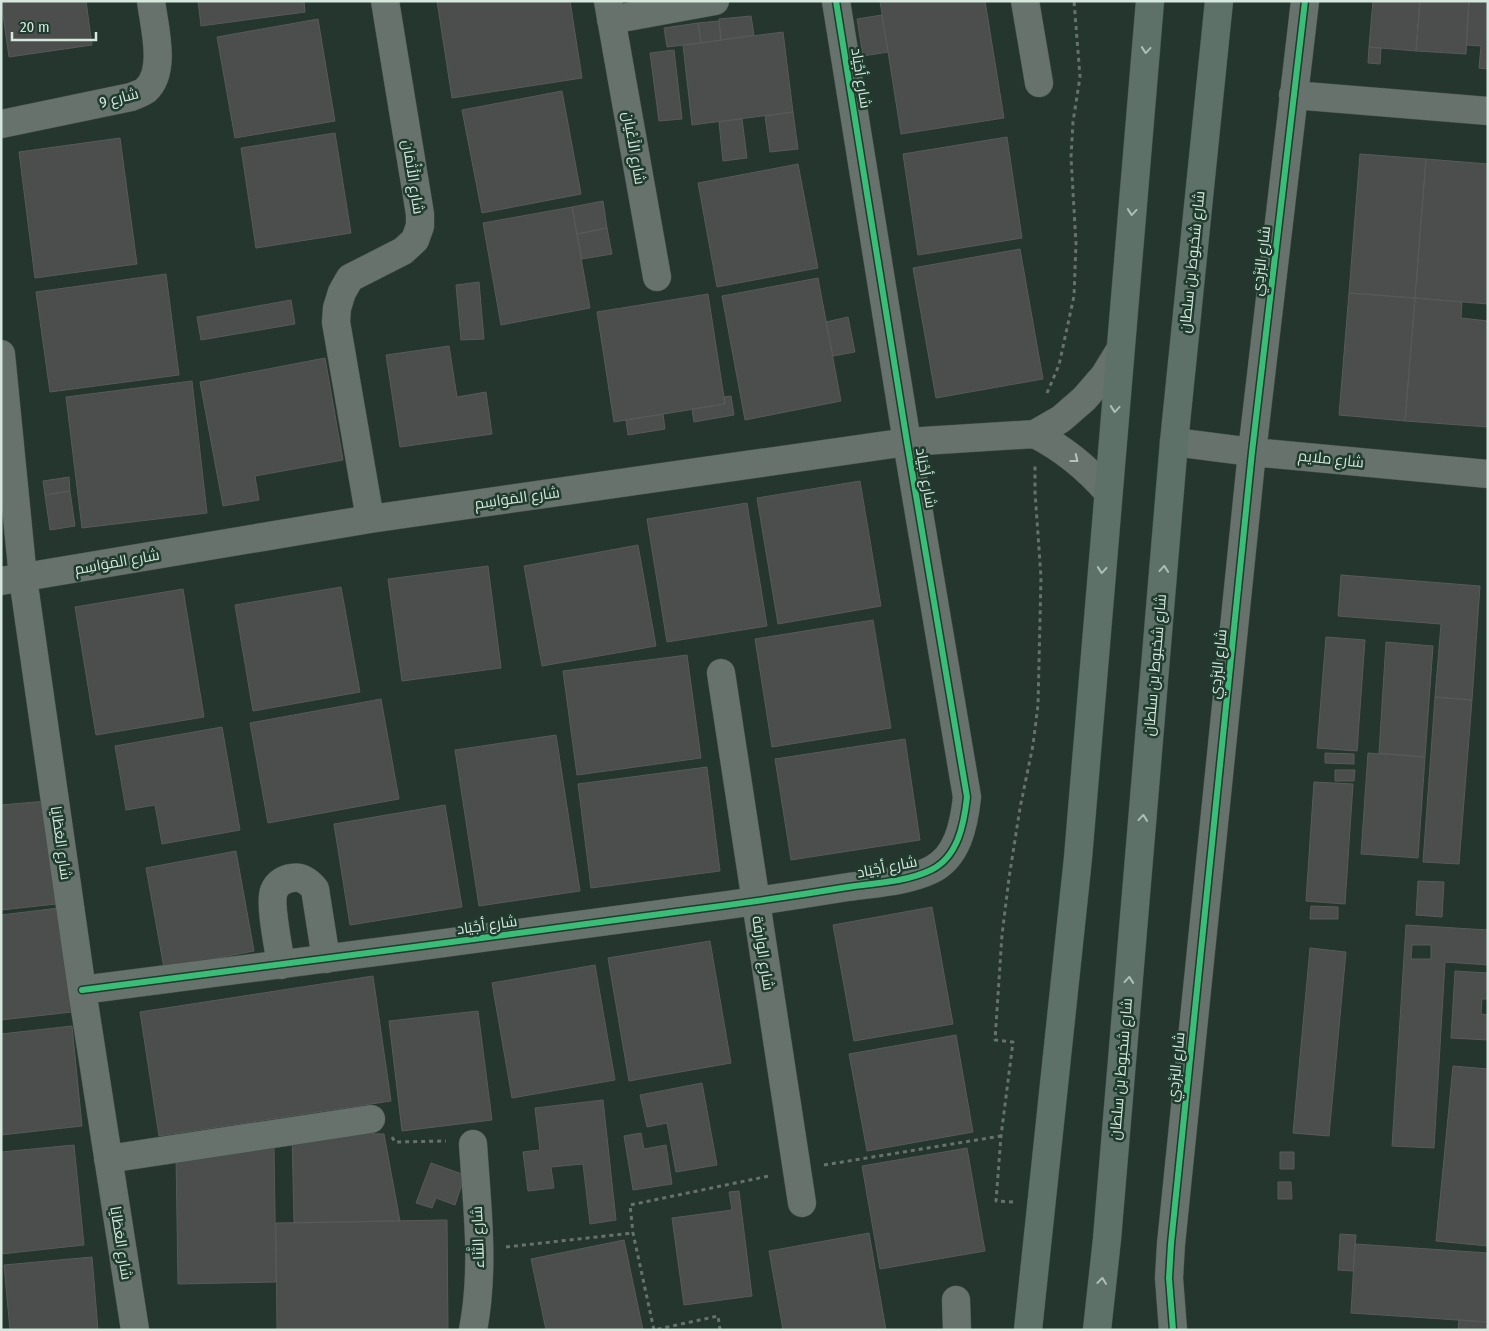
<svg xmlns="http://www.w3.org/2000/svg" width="1489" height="1331" viewBox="0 0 1489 1331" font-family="'Fira Sans Condensed',Cairo,sans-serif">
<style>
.building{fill:#4b4e4d;stroke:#585a59;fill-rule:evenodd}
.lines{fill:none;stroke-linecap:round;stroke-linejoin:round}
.minor-casing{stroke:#43504a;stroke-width:29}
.major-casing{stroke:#43504a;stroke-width:29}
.path{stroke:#67726d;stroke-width:3;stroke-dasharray:4 4;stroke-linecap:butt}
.minor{stroke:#66726b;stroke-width:28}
.major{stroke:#5d7168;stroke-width:28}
.cycleway-casing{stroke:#1f3c2e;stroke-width:9}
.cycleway{stroke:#3abd76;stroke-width:6}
.oneway{stroke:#acbeb5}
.oneway2{stroke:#b4c4bc}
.labels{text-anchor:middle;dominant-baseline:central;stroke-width:5;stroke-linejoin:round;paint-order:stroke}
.street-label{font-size:15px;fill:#d6e7de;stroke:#1f3c2e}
</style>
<rect width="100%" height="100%" fill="#25362e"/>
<!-- building -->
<path class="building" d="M1 1H86L92 45 9 57Z
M198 1H304L305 12 201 26Z
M437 1H570L582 78 452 98Z
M880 1H985L1004 118 901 134Z
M1373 1H1420L1416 51 1369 47Z
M1420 1H1469L1466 54 1416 51Z
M1469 1H1488V69L1479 68 1481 46 1466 45Z
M882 15 888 52 863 56 857 19Z
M751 16 754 35 721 40 719 19Z
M318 19 335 121 235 138 217 37Z
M719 21 721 40 701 43 698 23Z
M698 23 701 43 667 47 664 28Z
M783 32 793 112 692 125 683 45Z
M1369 47 1381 48 1380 64 1368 63Z
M674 50 682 119 659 121 650 53Z
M562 91 581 194 482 213 462 110Z
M793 112 798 149 770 152 765 116Z
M742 119 747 158 723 161 719 122Z
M335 133 351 233 256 248 241 148Z
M1007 137 1022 238 918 255 903 154Z
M120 138 137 264 35 278 19 152Z
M1360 154 1426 159 1415 298 1349 293Z
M1426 159 1488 164V304L1415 298Z
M798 164 818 268 717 287 698 183Z
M603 201 607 228 577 234 572 207Z
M572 207 590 308 501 325 483 223Z
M607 228 612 254 582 259 577 234Z
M1020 249 1043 379 936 398 913 268Z
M166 274 179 375 50 392 36 292Z
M818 278 841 401 745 420 722 296Z
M479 282 484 339 461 340 456 285Z
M1349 293 1415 298 1405 421 1339 415Z
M708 294 725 404 614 422 597 312Z
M1415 298 1462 302 1461 318 1488 321V427L1405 421Z
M291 300 295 324 201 340 197 317Z
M848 317 855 352 833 356 826 322Z
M449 346 457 397 486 392 492 434 400 447 386 355Z
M325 358 343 460 255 476 259 500 223 506 200 382Z
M192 381 207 513 82 528 66 397Z
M731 396 734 415 694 422 692 409 725 404 724 397Z
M663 414 665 429 628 435 626 420Z
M69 477 70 491 45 495 43 481Z
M860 481 881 606 778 624 757 498Z
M70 491 75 526 50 530 45 495Z
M747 503 767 626 667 642 647 519Z
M638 545 656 646 542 666 524 566Z
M488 566 501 668 402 681 388 579Z
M1341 575 1480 586 1472 700 1435 697 1441 624 1338 616Z
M341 587 360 692 253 711 235 605Z
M183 589 204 717 96 735 75 607Z
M873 620 891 728 772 747 755 639Z
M1326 637 1365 640 1357 751 1317 748Z
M1386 642 1433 646 1425 757 1379 753Z
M687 655 701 758 577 775 563 671Z
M1435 697 1472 700 1459 864 1423 862Z
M381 699 399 799 268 823 250 723Z
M222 727 240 830 162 844 155 805 126 810 115 746Z
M556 735 580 891 479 906 455 750Z
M905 739 920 840 791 860 775 759Z
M1325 753 1354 754V764L1325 763Z
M1368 753 1425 757 1418 858 1361 854Z
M707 767 720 871 591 888 578 784Z
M1335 770H1355L1354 781H1335Z
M1314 782 1353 784 1345 904 1306 901Z
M47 801 56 904 1 910V805Z
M445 805 462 907 350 925 334 824Z
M236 851 254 951 164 968 146 868Z
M1418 881 1444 882 1442 917 1416 915Z
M1311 906 1338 907V919H1310Z
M932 907 953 1024 854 1041 833 925Z
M59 908 72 1012 1 1020V915Z
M1406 925 1488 930V965L1445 962 1434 1148 1392 1146ZM1412 945H1431V959H1411Z
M710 941 731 1063 629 1081 608 958Z
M1310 948 1346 952 1329 1136 1293 1133Z
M595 965 615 1080 512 1098 492 983Z
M1455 971 1488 973V999H1482L1481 1014 1488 1015V1040L1451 1038Z
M373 976 391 1101 159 1136 140 1012Z
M478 1011 492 1120 402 1131 389 1021Z
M72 1026 82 1126 1 1135V1034Z
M956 1035 973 1132 867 1151 849 1054Z
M1453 1066 1488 1069V1246L1436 1241Z
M702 1083 717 1165 676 1172 667 1123 647 1127 640 1095Z
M603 1100 616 1220 590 1224 583 1164 551 1167 554 1188 528 1191 523 1152 540 1150 535 1108Z
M292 1132 384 1134 400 1221 294 1223Z
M641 1133 644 1149 666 1145 672 1184 633 1190 624 1136Z
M74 1145 84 1245 1 1254V1152Z
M274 1145 276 1282 178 1284 176 1153Z
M967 1148 985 1251 880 1269 862 1166Z
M1280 1152H1294V1169H1280Z
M431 1163 465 1175 455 1205 436 1198 432 1208 416 1203Z
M1278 1182H1291L1292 1199H1278Z
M739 1191 752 1296 684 1305 672 1218 732 1210 729 1192Z
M447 1220 448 1330H277L276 1223Z
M869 1233 886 1330H783L769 1251Z
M1340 1234 1356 1235 1353 1271 1338 1270Z
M624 1240 643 1330H546L531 1259Z
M1355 1244 1488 1253V1322L1351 1313Z
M92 1257 98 1330H10L4 1265Z
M1459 1320 1488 1322V1330H1458Z"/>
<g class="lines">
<defs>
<path id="minor" d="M608 1 657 277
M1025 1 1039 83
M611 20 715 1
M1293 95 1488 111
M1 124 131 97C136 95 142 93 146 90 167 71 154 26 151 1
M1 354 23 578 82 990 135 1330
M1035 434C1064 449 1087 468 1108 492
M1174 442 1252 452 1488 474
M370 519 336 322 337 308 342 292 350 278 403 251 415 240 420 226V214L385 1
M1 581 370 519 907 442 1035 434 1061 419 1084 399 1104 376 1120 350
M721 673 802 1203
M281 965C279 950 269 903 274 891 277 883 284 879 292 878 301 876 309 882 315 889L326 959
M82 990C282 965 483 938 683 911 738 904 793 896 848 887 875 883 906 882 931 870 958 857 964 824 967 797L907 442 836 1
M473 1144C477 1206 485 1268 473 1330
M108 1159 371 1119
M956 1300 957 1330
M1173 1330 1169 1278 1171 1244 1252 452 1305 1"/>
<path id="major" d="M1028 1330 1078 858 1150 1
M1097 1330 1107 1239 1174 442 1219 1"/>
</defs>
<!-- minor casing -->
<use href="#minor" class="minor-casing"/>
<!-- major casing -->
<use href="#major" class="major-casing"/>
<!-- path -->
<path class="path" d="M1047 393 1059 365 1074 296 1076 244 1071 157 1073 122 1080 77 1074 1
M392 1137 395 1142 446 1141
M824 1165 1001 1136
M1013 1202 996 1201 1001 1136 1013 1042 995 1040 1002 935 1009 878 1020 808 1033 745 1038 705 1041 577 1035 492V465
M506 1247 633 1233
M720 1330 718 1316 654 1330 633 1233 630 1205 769 1176"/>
<!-- minor -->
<use href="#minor" class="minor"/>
<!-- major -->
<use href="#major" class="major"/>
<defs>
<path id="cycleway" d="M82 990C282 965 483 938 683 911 738 904 793 896 848 887 875 883 906 882 931 870 958 857 964 824 967 797L907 442 836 1
M1173 1330 1169 1278 1171 1244 1252 452 1305 1"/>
</defs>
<!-- cycleway casing -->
<use href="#cycleway" class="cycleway-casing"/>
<!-- cycleway -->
<use href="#cycleway" class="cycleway"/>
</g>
<!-- one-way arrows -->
<defs><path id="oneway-chevron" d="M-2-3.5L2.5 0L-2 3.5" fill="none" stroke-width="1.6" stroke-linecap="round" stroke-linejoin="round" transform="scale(1.25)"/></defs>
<g class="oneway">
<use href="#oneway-chevron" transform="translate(1146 50) rotate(95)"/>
<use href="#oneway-chevron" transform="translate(1132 212) rotate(95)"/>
<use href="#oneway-chevron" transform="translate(1115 409) rotate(95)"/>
<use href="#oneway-chevron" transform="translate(1164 569) rotate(-85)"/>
<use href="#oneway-chevron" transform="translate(1102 570) rotate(95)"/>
<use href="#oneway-chevron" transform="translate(1143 818) rotate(-85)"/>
<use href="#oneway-chevron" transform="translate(1129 980) rotate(-85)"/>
<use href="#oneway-chevron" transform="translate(1102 1281) rotate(-84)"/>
</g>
<use class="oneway2" href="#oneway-chevron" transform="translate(1075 459) rotate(38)"/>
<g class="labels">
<!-- street labels -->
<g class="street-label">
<text transform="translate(861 78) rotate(81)">شارع أجْيَاد</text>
<text transform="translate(119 98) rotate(-15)">شارع 9</text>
<text transform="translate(634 148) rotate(80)">شارع الأَعْيان</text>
<text transform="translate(413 177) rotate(81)">شارع الأَثْمَان</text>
<text transform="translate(1261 261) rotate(-83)">شارع البَرْدِي</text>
<text transform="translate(1192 262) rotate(-84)">شارع شخبوط بن سلطان</text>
<text transform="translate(1331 459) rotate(6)">شارع ملايم</text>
<text transform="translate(926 478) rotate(80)">شارع أجْيَاد</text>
<text transform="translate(517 498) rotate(-8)">شارع المَوَاسِم</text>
<text transform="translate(117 562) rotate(-10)">شارع المَوَاسِم</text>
<text transform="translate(1218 664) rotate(-84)">شارع البَرْدِي</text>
<text transform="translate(1155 665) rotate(-85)">شارع شخبوط بن سلطان</text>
<text transform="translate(61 843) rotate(82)">شارع العَطَايَا</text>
<text transform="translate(887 867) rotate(-11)">شارع أجْيَاد</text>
<text transform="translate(487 925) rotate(-8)">شارع أجْيَاد</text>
<text transform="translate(763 953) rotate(81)">شارع الوارفة</text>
<text transform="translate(1176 1067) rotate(-84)">شارع البَرْدِي</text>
<text transform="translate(1121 1069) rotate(-85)">شارع شخبوط بن سلطان</text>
<text transform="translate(478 1237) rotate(-92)">شارع الثَّنَاء</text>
<text transform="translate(121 1243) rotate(81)">شارع العَطَايَا</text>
</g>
</g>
<!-- border -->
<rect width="1489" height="1331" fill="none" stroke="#d6e7de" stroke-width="5"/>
<!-- scale -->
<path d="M12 32v8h84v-8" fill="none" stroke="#d6e7de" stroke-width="2.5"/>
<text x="20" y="32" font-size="15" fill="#d6e7de" stroke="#1f3c2e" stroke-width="4" paint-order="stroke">20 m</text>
</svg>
